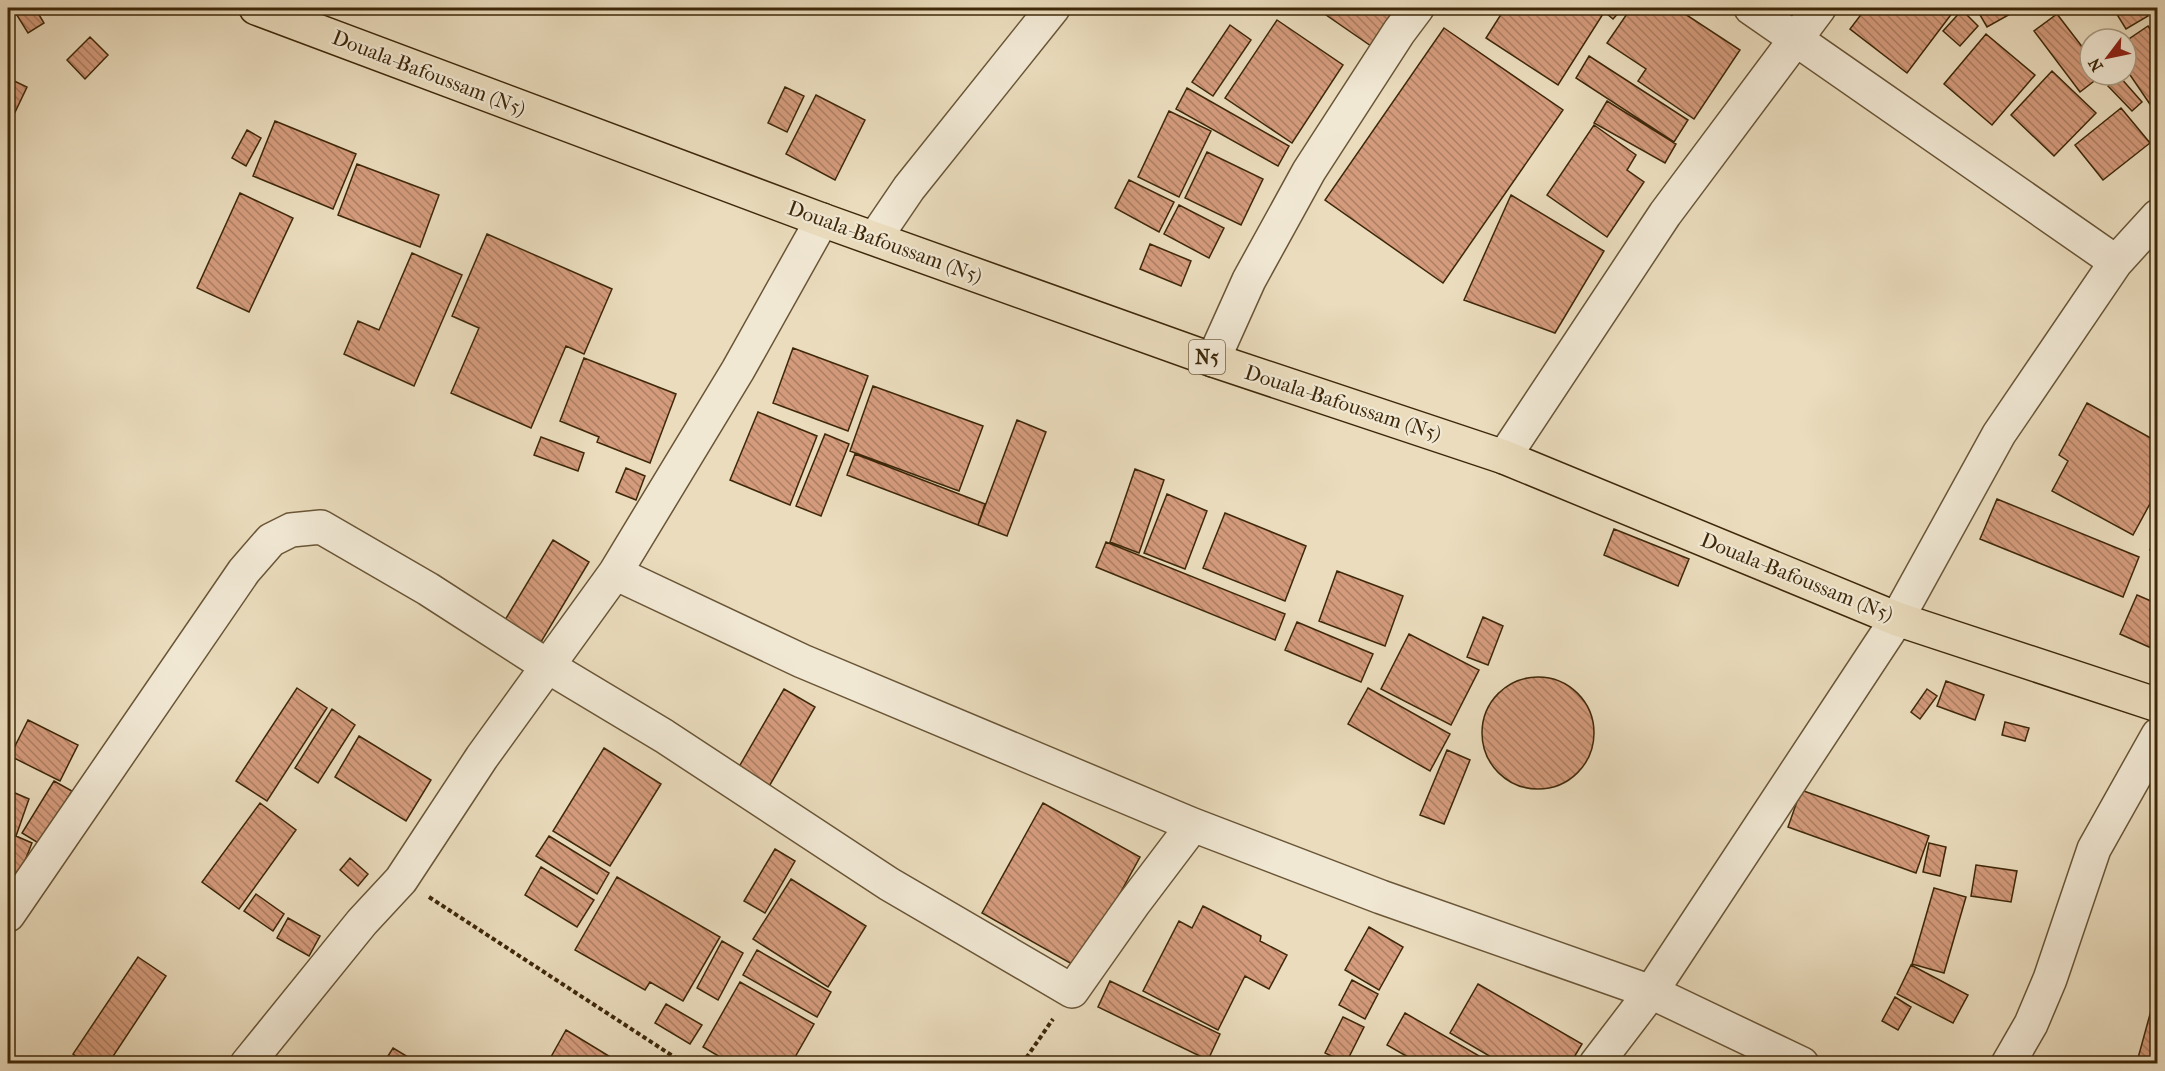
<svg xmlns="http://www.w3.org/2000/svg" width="2165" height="1071" viewBox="0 0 2165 1071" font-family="'IM FELL French Canon',serif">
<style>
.building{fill:url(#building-back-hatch);stroke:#3e2809;stroke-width:1.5}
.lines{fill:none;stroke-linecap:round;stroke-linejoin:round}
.minor-casing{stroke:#695536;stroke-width:36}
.trunk-casing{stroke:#3e2809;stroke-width:36}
.path{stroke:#3e2809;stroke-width:4;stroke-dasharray:4.5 3;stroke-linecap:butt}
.minor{stroke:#f1e8d4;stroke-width:33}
.trunk{stroke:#eadcbd;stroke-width:33}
.labels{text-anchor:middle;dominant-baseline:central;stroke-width:4.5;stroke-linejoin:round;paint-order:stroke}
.shield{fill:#f1e8d4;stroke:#746246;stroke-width:1.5}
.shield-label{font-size:20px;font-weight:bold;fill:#3e2809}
.street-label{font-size:21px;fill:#3e2809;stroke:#f1e8d4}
</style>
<defs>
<pattern id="building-back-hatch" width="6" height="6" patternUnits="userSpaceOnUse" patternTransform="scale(1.5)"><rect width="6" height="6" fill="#d49b7c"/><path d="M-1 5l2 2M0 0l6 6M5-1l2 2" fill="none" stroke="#ad7e64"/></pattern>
</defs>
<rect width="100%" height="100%" fill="#eadcbd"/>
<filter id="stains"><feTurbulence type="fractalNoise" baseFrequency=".00333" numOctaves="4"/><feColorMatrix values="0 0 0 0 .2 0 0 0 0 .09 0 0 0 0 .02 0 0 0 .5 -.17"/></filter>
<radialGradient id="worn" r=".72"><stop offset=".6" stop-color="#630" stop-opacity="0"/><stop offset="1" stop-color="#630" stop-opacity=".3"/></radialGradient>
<!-- building -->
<path class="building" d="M23 8H35L44 23 28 33 15 12Z
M1316 8H1397L1371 46Z
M1505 8H1593L1603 14 1558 85 1486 38Z
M1600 8H1623L1613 19Z
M1631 8H1676L1740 50 1694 119 1638 81 1646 69 1607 43Z
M1866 8H1956L1907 73 1850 29Z
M1976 8H2021L1987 27Z
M2113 8H2143L2148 16 2126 29Z
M1962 10 1978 26 1960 46 1943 31Z
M2057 14 2090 57V75H2102L2080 92 2034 31Z
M1277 20 1343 65 1292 143 1225 98Z
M1230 25 1251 40 1213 96 1192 82Z
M2148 26 2158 41V116L2126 69V41Z
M1444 28 1563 110 1443 283 1325 200Z
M1986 34 2035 75 1992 125 1944 84Z
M90 37 108 55 85 79 67 60Z
M1589 56 1688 120 1674 142 1576 78Z
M2052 71 2096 113 2054 156 2011 115Z
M2119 76 2142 102 2132 111 2108 86Z
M8 78 27 87 8 127Z
M785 87 804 96 787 132 768 123Z
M1187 88 1289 146 1278 166 1176 109Z
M816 95 865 120 835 180 786 154Z
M1607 101 1676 144 1665 163 1594 123Z
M2121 108 2150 143 2103 180 2075 145Z
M1169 111 1211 131 1179 197 1138 177Z
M275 121 356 154 333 209 253 176Z
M1594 125 1636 155 1627 170 1644 182 1607 237 1547 195Z
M247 130 261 138 246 166 232 158Z
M1207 152 1263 179 1241 225 1185 198Z
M357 164 439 195 420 247 338 215Z
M1129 180 1174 202 1159 232 1115 208Z
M240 193 293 218 249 312 197 288Z
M1511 195 1604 251 1555 333 1464 300Z
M1179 205 1224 228 1209 258 1164 234Z
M487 234 612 289 584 354 566 346 531 428 451 393 479 328 452 316Z
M1150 244 1191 261 1181 286 1140 269Z
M412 253 462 275 414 386 344 354 358 321 379 330Z
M793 348 868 376 848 431 773 403Z
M584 358 676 394 650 463 597 442 599 437 560 421Z
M873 386 983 426 959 491 850 451Z
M2087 403 2158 442V489L2133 535 2052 491 2068 461 2059 455Z
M758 412 817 436 790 505 730 480Z
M1017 420 1046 432 1007 536 978 525Z
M825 434 849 444 821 516 796 506Z
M541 437 584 453 578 471 534 455Z
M855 454 985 504 978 525 847 475Z
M626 468 645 476 636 500 616 492Z
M1135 469 1164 480 1139 553 1110 542Z
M1167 494 1207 511 1185 569 1144 553Z
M1997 499 2139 557 2123 597 1980 539Z
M1225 513 1306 546 1285 601 1203 568Z
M1614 529 1689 559 1678 586 1604 555Z
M2158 529V553L2150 550Z
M553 540 589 562 541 642 505 620Z
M1106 542 1285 614 1275 640 1096 567Z
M1337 571 1403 596 1385 646 1319 621Z
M2137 595 2158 604V651L2120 634Z
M1483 617 1503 626 1488 665 1467 657Z
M1297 622 1373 654 1361 682 1285 650Z
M1409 634 1479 670 1451 725 1381 689Z
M1482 733a56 56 0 1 1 112 0a56 56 0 1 1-112 0Z
M1946 681 1984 695 1975 720 1937 706Z
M297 688 327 708 267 801 236 781Z
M1368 688 1450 734 1430 771 1348 724Z
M784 689 815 707 767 790 736 772Z
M1927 689 1937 696 1920 719 1911 712Z
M332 709 355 725 318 783 295 768Z
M28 720 78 745 60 781 10 756Z
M2005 722 2029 728 2025 741 2002 735Z
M359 736 431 780 406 821 335 777Z
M604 748 661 784 610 866 553 831Z
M1447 750 1470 760 1444 824 1420 815Z
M54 781 72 791 40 844 22 833Z
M8 790 29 799 16 836 32 843 15 886 8 883Z
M1801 790 1929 836 1916 873 1788 827Z
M260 803 296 830 239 909 202 882Z
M1043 803 1140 857 1079 968 982 913Z
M549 836 609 873 597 894 536 856Z
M1929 843 1946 847 1940 876 1923 872Z
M775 849 795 861 765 913 744 901Z
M350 858 368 874 358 886 340 870Z
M1976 865 2017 871 2011 902 1971 896Z
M541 867 594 900 577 927 525 895Z
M617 877 720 937 683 1001 650 982 645 990 575 950Z
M791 879 866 926 828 987 753 939Z
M1934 888 1966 897 1944 973 1912 964Z
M256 894 284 914 273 931 244 911Z
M1203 906 1261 936 1260 941 1287 955 1269 989 1245 976 1218 1030 1143 991 1179 921 1192 928Z
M288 918 320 936 309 956 277 938Z
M1369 927 1403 947 1379 990 1345 970Z
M722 941 743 953 718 1000 697 988Z
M757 950 831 992 817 1017 743 975Z
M138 957 166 976 108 1064H86L73 1054Z
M1911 965 1968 995 1953 1023 1897 994Z
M1352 980 1378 994 1365 1019 1339 1005Z
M1110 981 1220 1034 1208 1060 1098 1007Z
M740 982 814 1024 791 1064H732L703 1047Z
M1478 984 1582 1044 1570 1064H1503L1450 1033Z
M2158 985V1064H2157L2138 1058Z
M1895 997 1911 1007 1898 1030 1882 1021Z
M666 1004 702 1025 690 1044 655 1023Z
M1405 1013 1493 1064H1420L1387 1045Z
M1343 1017 1364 1027 1346 1063 1325 1053Z
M566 1030 622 1064H547Z
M393 1048 413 1060 411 1064H383Z"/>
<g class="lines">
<defs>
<path id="minor" d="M1751 8 2116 262
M875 238 909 188 1053 8
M1213 360 1249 280 1309 171 1399 32 1417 8
M1504 457 1665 214 1819 8
M615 573 802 661 1193 825 1381 897 1651 992 1802 1064
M8 915 244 571 271 540 291 530 321 527 428 589 549 667 664 736 889 884 1072 991 1134 903 1193 825
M247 1064 362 922 401 880 482 757 615 573 738 370 822 220
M1596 1064 1651 992 1897 619 1999 434 2116 262 2158 216
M2008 1064 2031 1024 2050 979 2094 849 2158 735"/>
<path id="trunk" d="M256 8 822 220 1213 360 1504 457 1897 619 2158 705"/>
</defs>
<!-- minor casing -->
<use href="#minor" class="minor-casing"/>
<!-- trunk casing -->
<use href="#trunk" class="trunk-casing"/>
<!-- path -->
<path class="path" d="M429 897 685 1064
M1022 1064 1053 1019"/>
<!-- minor -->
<use href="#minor" class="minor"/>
<!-- trunk -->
<use href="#trunk" class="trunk"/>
</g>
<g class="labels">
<!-- shield labels -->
<rect class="shield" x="1189" y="340" width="36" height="34" rx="4.5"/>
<g class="shield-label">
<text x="1207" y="357">N5</text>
</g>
<!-- street labels -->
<g class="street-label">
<text transform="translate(429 73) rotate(21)">Douala-Bafoussam (N5)</text>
<text transform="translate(885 242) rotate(20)">Douala-Bafoussam (N5)</text>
<text transform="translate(1343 403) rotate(18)">Douala-Bafoussam (N5)</text>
<text transform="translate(1797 577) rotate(22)">Douala-Bafoussam (N5)</text>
</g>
</g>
<!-- margin -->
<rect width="2165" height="1071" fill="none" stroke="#eadcbd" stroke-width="30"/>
<rect x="9" y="9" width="2147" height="1053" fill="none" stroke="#3e2809" stroke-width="3"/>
<rect x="15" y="15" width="2135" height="1041" fill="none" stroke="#3e2809" stroke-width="1.5"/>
<!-- north arrow -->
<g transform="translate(2108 57) rotate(238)"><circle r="28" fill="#f1e8d4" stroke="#a99b83" stroke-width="1.5"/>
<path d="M0-4.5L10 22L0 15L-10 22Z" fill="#8f2418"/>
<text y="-9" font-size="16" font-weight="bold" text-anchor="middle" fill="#3e2809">N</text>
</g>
<rect width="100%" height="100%" filter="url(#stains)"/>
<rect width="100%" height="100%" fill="url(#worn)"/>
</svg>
